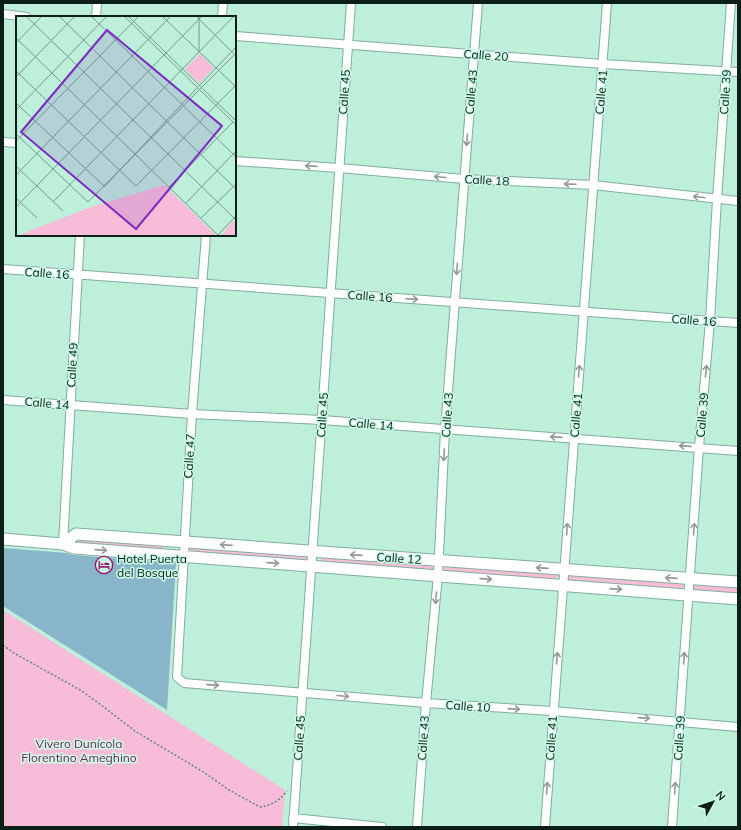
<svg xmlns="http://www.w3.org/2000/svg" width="741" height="830" viewBox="0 0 741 830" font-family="Mulish,sans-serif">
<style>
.green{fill:#f6bcd8}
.building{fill:#88b5ca}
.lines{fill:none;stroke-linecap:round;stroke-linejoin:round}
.street-casing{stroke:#80ae9b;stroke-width:10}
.secondary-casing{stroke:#80ae9b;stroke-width:13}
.path{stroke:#648678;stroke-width:1.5;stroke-dasharray:2 2;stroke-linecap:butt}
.street{stroke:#fff;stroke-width:8}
.secondary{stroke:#fff;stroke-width:11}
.oneway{stroke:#919a97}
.labels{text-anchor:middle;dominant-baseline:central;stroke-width:3;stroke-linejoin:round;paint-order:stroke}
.street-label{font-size:12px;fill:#0b1e17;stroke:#cbfce8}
.poi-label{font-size:12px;fill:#0b1e17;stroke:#cbfce8;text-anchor:start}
.park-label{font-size:12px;fill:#712250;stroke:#cbfce8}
.inset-road{fill:none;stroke:#769b8d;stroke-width:1}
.view{fill:#7b2cbf;fill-opacity:0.15;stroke:#7b2cbf;stroke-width:2}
.inset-edge{fill:none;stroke:#0b1e17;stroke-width:2}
</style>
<rect width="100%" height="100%" fill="#beefdb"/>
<!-- green -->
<path class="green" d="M75 539 164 546 163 550 76 544Z
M187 547 308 554V563L188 553Z
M323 556 433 564 435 568 433 571 322 563 321 559Z
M446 565 557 573 558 577 557 580 445 572 444 568Z
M569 574 682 583 684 586 682 590 569 581 567 577Z
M693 584 738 586V595L694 591 693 590Z
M3 610 285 790 282 827H3Z"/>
<!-- building -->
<path class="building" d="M3 548 67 553 73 555 176 563 167 710 3 606Z"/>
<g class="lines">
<defs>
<path id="street" d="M3 14 27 17
M96 17 97 3
M222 17 223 3
M235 36 603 64 738 72
M3 142 17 143
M235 161 339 168 464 179 593 185 738 201
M206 235 192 414 177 677 184 683 426 703 553 711 738 727
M3 269 738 323
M3 400 192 414 322 420 738 451
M63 544 80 235
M293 818 382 827
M293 827 351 3
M417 827 426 703 438 575 445 430 478 3
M545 827 607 3
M672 827 699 447 710 321 717 199 731 3"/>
<path id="secondary" d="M3 539 63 544 74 548 738 599
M63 544 76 534 738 582"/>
</defs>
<!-- street casing -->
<use href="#street" class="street-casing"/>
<!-- secondary casing -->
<use href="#secondary" class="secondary-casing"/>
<!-- path -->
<path class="path" d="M3 645 12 652 82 691 101 705 135 731 205 773 229 790 260 807C271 806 280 800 287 791"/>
<!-- street -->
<use href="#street" class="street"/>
<!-- secondary -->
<use href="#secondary" class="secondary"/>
</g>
<!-- one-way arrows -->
<defs><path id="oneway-shaft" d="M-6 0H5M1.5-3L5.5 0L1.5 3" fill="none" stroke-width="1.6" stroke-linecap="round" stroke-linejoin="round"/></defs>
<g class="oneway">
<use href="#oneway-shaft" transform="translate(467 140) rotate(95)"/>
<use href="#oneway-shaft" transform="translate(311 166) rotate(-176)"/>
<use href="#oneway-shaft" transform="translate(440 177) rotate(-175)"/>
<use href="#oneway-shaft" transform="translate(570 184) rotate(-178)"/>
<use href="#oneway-shaft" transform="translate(699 197) rotate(-173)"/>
<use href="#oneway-shaft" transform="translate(457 269) rotate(94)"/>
<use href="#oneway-shaft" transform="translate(412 299) rotate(4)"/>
<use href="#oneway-shaft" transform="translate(579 371) rotate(-85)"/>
<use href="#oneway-shaft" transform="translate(706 371) rotate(-85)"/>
<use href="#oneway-shaft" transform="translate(556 437) rotate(-176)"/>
<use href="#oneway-shaft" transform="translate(685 446) rotate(-176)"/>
<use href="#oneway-shaft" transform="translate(444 455) rotate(93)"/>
<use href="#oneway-shaft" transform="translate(567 529) rotate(-86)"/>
<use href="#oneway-shaft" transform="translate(694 529) rotate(-86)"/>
<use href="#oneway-shaft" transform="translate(226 545) rotate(-176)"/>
<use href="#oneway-shaft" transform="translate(101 550) rotate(4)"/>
<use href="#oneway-shaft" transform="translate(356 555) rotate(-176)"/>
<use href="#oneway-shaft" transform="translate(273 563) rotate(4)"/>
<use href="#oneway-shaft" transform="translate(542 568) rotate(-176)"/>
<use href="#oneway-shaft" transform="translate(671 578) rotate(-176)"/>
<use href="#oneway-shaft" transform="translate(486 579) rotate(4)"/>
<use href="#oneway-shaft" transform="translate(616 589) rotate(4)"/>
<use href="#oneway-shaft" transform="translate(436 598) rotate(95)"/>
<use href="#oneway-shaft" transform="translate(557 658) rotate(-86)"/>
<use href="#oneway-shaft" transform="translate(684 658) rotate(-86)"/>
<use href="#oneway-shaft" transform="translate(213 685) rotate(4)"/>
<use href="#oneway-shaft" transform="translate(343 696) rotate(5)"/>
<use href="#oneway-shaft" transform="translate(514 709) rotate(4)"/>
<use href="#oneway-shaft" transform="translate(644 718) rotate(4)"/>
<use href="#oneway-shaft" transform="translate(547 788) rotate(-86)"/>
<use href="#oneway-shaft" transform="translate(675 788) rotate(-86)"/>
</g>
<!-- icons -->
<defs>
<symbol id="hotel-ring" viewBox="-11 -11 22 22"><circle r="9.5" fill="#cbfce8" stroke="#9a166a" stroke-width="1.5"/><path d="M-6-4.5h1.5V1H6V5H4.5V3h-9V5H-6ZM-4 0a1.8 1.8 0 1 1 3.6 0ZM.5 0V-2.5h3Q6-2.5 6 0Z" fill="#9a166a"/></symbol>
</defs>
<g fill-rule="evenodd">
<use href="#hotel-ring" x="94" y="555" width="20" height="20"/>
</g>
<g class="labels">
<!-- street labels -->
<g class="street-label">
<text transform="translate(486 55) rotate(4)">Calle 20</text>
<text transform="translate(344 92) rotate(-86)">Calle 45</text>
<text transform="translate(471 92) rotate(-85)">Calle 43</text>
<text transform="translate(601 92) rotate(-85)">Calle 41</text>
<text transform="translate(725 92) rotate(-86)">Calle 39</text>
<text transform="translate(487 180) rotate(3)">Calle 18</text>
<text transform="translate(47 273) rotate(4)">Calle 16</text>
<text transform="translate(370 296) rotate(4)">Calle 16</text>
<text transform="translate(694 320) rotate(4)">Calle 16</text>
<text transform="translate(72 365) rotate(-87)">Calle 49</text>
<text transform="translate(47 403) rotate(5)">Calle 14</text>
<text transform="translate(322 415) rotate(-86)">Calle 45</text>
<text transform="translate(447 415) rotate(-86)">Calle 43</text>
<text transform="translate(576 415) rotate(-85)">Calle 41</text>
<text transform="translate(702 415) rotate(-85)">Calle 39</text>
<text transform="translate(371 424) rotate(5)">Calle 14</text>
<text transform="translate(189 456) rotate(-87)">Calle 47</text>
<text transform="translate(399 558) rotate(4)">Calle 12</text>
<text transform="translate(468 706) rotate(4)">Calle 10</text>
<text transform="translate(299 738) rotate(-86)">Calle 45</text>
<text transform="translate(423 738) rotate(-86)">Calle 43</text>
<text transform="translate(551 738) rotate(-86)">Calle 41</text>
<text transform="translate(679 738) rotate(-86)">Calle 39</text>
</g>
<!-- poi labels -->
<g class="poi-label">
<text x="117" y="558">Hotel Puerta<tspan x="117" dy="14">del Bosque</tspan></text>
</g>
<!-- park labels -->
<g class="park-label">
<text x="79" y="743">Vivero Dunícola<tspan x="79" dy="14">Florentino Ameghino</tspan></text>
</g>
</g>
<!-- overview -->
<g transform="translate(16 16)">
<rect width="220" height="220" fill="#beefdb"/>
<path d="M184 38 198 52 183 67 169 53ZM148 169 201 220H1L72 192ZM217 205 220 206V220H205Z" fill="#f6bcd8"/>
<path class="inset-road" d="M10 0 220 204M43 0 220 173M75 0 220 141M108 0 220 109M112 0 220 105M146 0 220 71M180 0 220 40M0 22 203 220M0 27 26 0M183 36V0M0 55 120 170 220 69M0 61 59 0M182 71 220 31M184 73 220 37M0 87 88 170M0 94 91 0M0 118 72 186 183 74M0 125 123 0M0 150 47 195M0 159 155 0M88 171 181 72M153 171 217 106M0 182 21 202M37 186 218 0M170 187 220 135M0 191 186 0M185 202 220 168M202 219 220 200"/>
<path class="view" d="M91 14 206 110 120 213 5 116Z"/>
<rect width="220" height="220" class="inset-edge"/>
</g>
<!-- border -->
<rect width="741" height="830" fill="none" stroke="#0b1e17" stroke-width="8"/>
<!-- north arrow -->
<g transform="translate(713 802) rotate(50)" stroke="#cbfce8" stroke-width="3" paint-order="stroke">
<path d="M0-3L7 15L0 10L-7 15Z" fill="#0b1e17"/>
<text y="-6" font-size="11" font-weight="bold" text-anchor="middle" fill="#0b1e17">N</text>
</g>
</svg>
